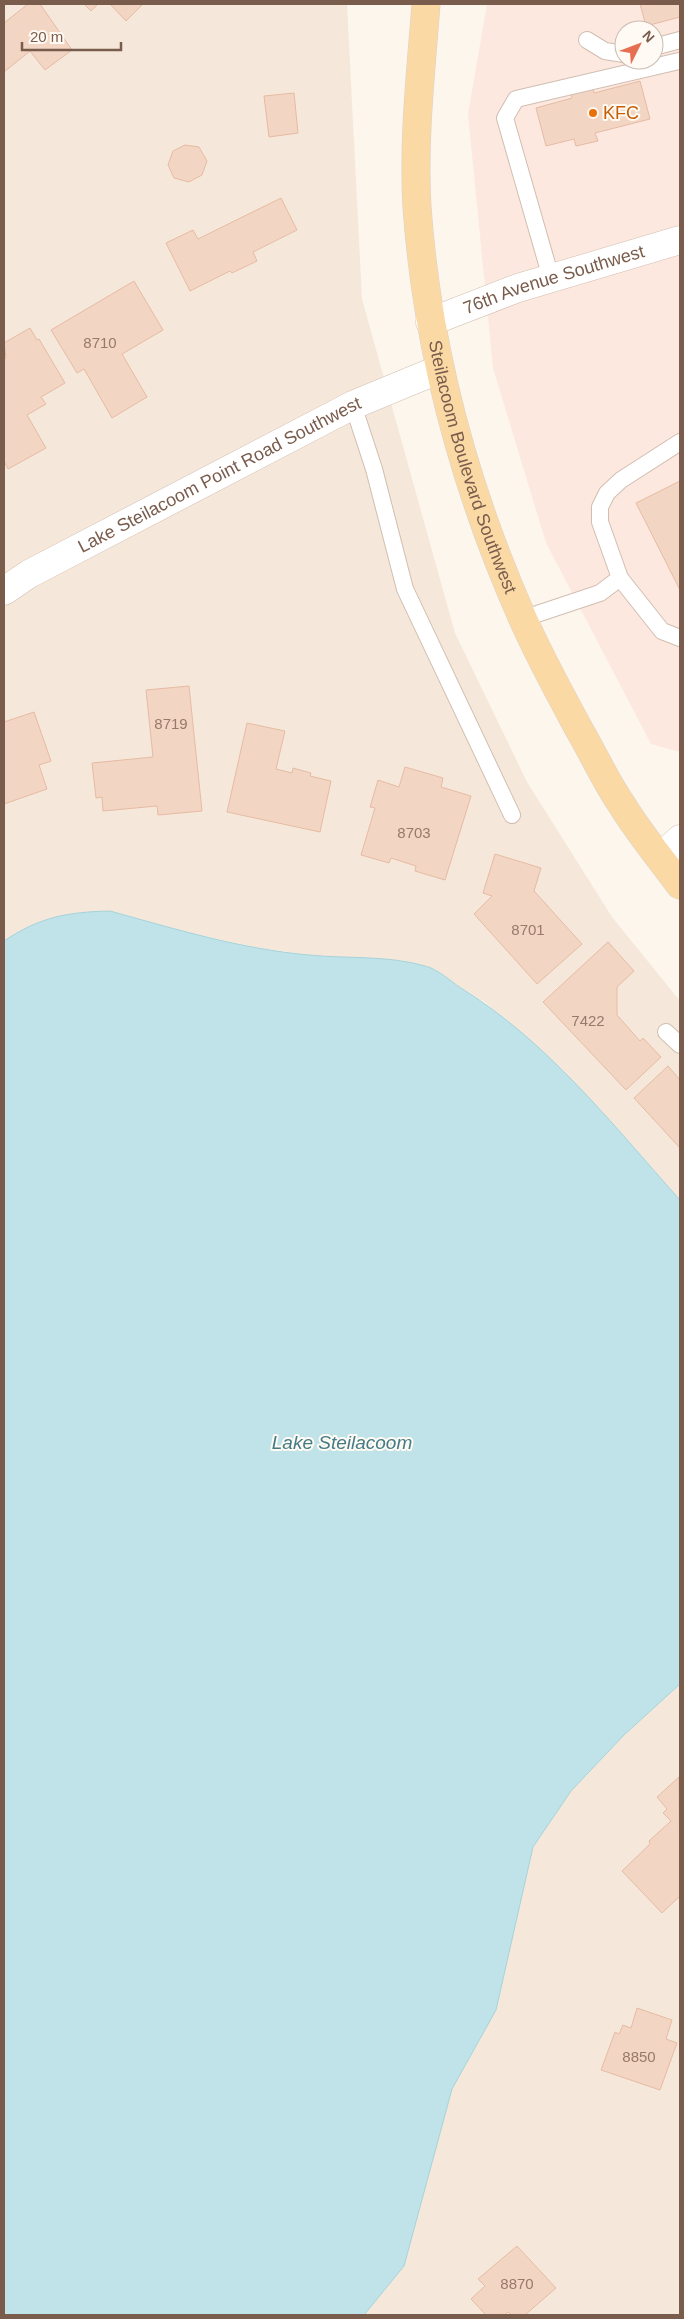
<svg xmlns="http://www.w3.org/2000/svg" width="684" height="2319" viewBox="0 0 684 2319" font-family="Helvetica,sans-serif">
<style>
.residential{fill:#f5e8da}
.commercial{fill:#fde8e0;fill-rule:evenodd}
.water{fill:#bfe3e8;stroke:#a5d3da}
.building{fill:#f3d5c3;stroke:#e6bba3}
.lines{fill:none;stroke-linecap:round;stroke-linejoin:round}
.lane-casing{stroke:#d1beb0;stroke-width:18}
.street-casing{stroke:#d1beb0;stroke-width:29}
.secondary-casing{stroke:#d6c0b0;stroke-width:29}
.primary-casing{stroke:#dad1cd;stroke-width:29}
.lane{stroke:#fff;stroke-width:16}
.street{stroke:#fff;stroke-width:28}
.secondary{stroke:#fff;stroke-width:28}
.primary{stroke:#fbd9a5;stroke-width:28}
.food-dot{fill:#e8710a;stroke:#fffaf3;stroke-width:2}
.labels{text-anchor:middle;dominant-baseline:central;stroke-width:4;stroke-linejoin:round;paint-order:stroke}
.number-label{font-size:15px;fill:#987a6a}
.food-label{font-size:18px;fill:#c56008;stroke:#fffaf3;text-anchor:start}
.street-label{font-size:18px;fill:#7a5c4d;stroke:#fffaf3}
.water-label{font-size:19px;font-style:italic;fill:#437c86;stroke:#fffaf3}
</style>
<rect width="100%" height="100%" fill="#fdf6ec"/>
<!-- residential -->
<path class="residential" d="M4 4H347L362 299 455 633 527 782 612 917 680 1001V1200L560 1067 486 1003 427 966 309 955 260 948 190 933 4 941Z
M680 1684V2315H364L404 2266 452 2089 496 2010 533 1847 571 1791 624 1735Z"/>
<!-- commercial -->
<path class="commercial" d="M487 4H680V752L651 744 546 543 493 368 468 114ZM624 30H654V60H624Z"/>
<!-- water -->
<path class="water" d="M110 911C175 929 241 949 309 955 348 959 387 955 425 966 438 969 450 981 461 988 548 1042 612 1124 680 1200V1684L624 1735 571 1791 533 1847 496 2010 452 2089 404 2266 364 2315H4V941C40 917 67 912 110 911Z"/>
<!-- building -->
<path class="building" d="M28 4H40L72 50 45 70 30 51 4 72V23Z
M84 4H98L91 11Z
M110 4H143L126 21Z
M640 4H680V17L646 26Z
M640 81 650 119 595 133 598 141 576 146 574 139 546 146 536 108 572 98 571 94 593 88 594 93Z
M294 93 298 133 269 137 264 96Z
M185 145 199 147 207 161 202 175 189 182 174 178 168 165 173 151Z
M281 198 297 230 253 252 257 261 232 273 230 271 190 291 166 243 193 230 198 239Z
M134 281 163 330 122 354 147 397 112 418 84 369 77 373 51 330Z
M30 328 37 340 39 339 65 383 41 397 46 404 27 415 46 448 8 469 4 461V360L6 358 4 343Z
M680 481V590L636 503Z
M189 686 202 811 158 815 157 806 103 811 102 797 96 798 92 763 153 757 146 690Z
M34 712 51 761 39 765 47 789 4 804V722Z
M247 723 285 731 276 769 292 773 293 768 311 773 310 776 331 781 320 832 227 812Z
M405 767 443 778 441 787 471 796 445 880 415 871 416 866 391 858 389 863 361 855 375 808 370 807 378 780 399 787Z
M495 854 541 868 534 891 582 944 537 984 474 914 492 896 483 893Z
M608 942 634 971 617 987V1015L640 1041 643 1038 661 1057 626 1090 543 1002Z
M668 1066 680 1080V1148L634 1098Z
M679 1777 680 1896 662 1913 622 1871 650 1844 649 1841 671 1821 663 1813 667 1809 657 1797Z
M637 2008 672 2020 666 2039 677 2043 660 2090 601 2070 615 2032 619 2034 623 2025 631 2028Z
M517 2246 556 2288 525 2315H512L508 2312 505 2315H486L471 2299 485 2286 478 2279Z"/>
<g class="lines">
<defs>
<path id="lane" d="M587 40 605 51 624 54
M654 47 680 40
M551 278 505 118 516 99 679 61
M353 405 374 469 405 589 512 815
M680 442 621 480 607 493 600 507V522L620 578 662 631 680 638
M522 619 600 593 620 578
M666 1032 680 1045"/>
<g id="street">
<path id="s1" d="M430 322 518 288 680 240"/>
<path id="s2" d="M4 591 29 574 353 405 440 369"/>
</g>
<path id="secondary" d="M660 858 680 839"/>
<g id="primary">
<path id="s3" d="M426 4C421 71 413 140 417 207 427 348 465 488 522 617 539 656 560 694 580 731 594 755 606 782 622 805 639 833 661 859 680 885"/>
</g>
</defs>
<!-- lane casing -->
<use href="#lane" class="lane-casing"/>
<!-- street casing -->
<use href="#street" class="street-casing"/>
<!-- secondary casing -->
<use href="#secondary" class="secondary-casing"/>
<!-- primary casing -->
<use href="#primary" class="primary-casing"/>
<!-- lane -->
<use href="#lane" class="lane"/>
<!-- street -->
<use href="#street" class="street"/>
<!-- secondary -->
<use href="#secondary" class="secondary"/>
<!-- primary -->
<use href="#primary" class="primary"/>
</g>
<!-- markers -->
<circle class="food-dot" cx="593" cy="113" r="5"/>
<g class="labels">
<!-- number labels -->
<g class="number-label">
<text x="100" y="342">8710</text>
<text x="171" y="723">8719</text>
<text x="414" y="832">8703</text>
<text x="528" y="929">8701</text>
<text x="588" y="1020">7422</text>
<text x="639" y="2056">8850</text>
<text x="517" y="2283">8870</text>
</g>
<!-- food labels -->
<g class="food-label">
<text x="603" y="113">KFC</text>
</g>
<!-- street labels -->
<g class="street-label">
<text stroke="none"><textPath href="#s1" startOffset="131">76th Avenue Southwest</textPath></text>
<text stroke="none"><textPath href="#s3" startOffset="470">Steilacoom Boulevard Southwest</textPath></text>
<text stroke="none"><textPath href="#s2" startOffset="245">Lake Steilacoom Point Road Southwest</textPath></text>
</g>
<!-- water labels -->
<g class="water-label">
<text x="342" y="1442">Lake Steilacoom</text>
</g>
</g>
<!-- border -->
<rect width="684" height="2319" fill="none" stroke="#7a5c4d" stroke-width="10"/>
<!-- north arrow -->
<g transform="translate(639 45) rotate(48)"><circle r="24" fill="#fffaf3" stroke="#cabbb1"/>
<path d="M0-4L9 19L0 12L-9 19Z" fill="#e76f51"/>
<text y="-8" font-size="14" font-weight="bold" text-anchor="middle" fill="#7a5c4d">N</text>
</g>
<!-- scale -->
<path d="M22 42v8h99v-8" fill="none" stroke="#7a5c4d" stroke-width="2.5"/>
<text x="30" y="42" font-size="15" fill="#7a5c4d" stroke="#fffaf3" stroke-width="4" paint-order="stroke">20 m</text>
</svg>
